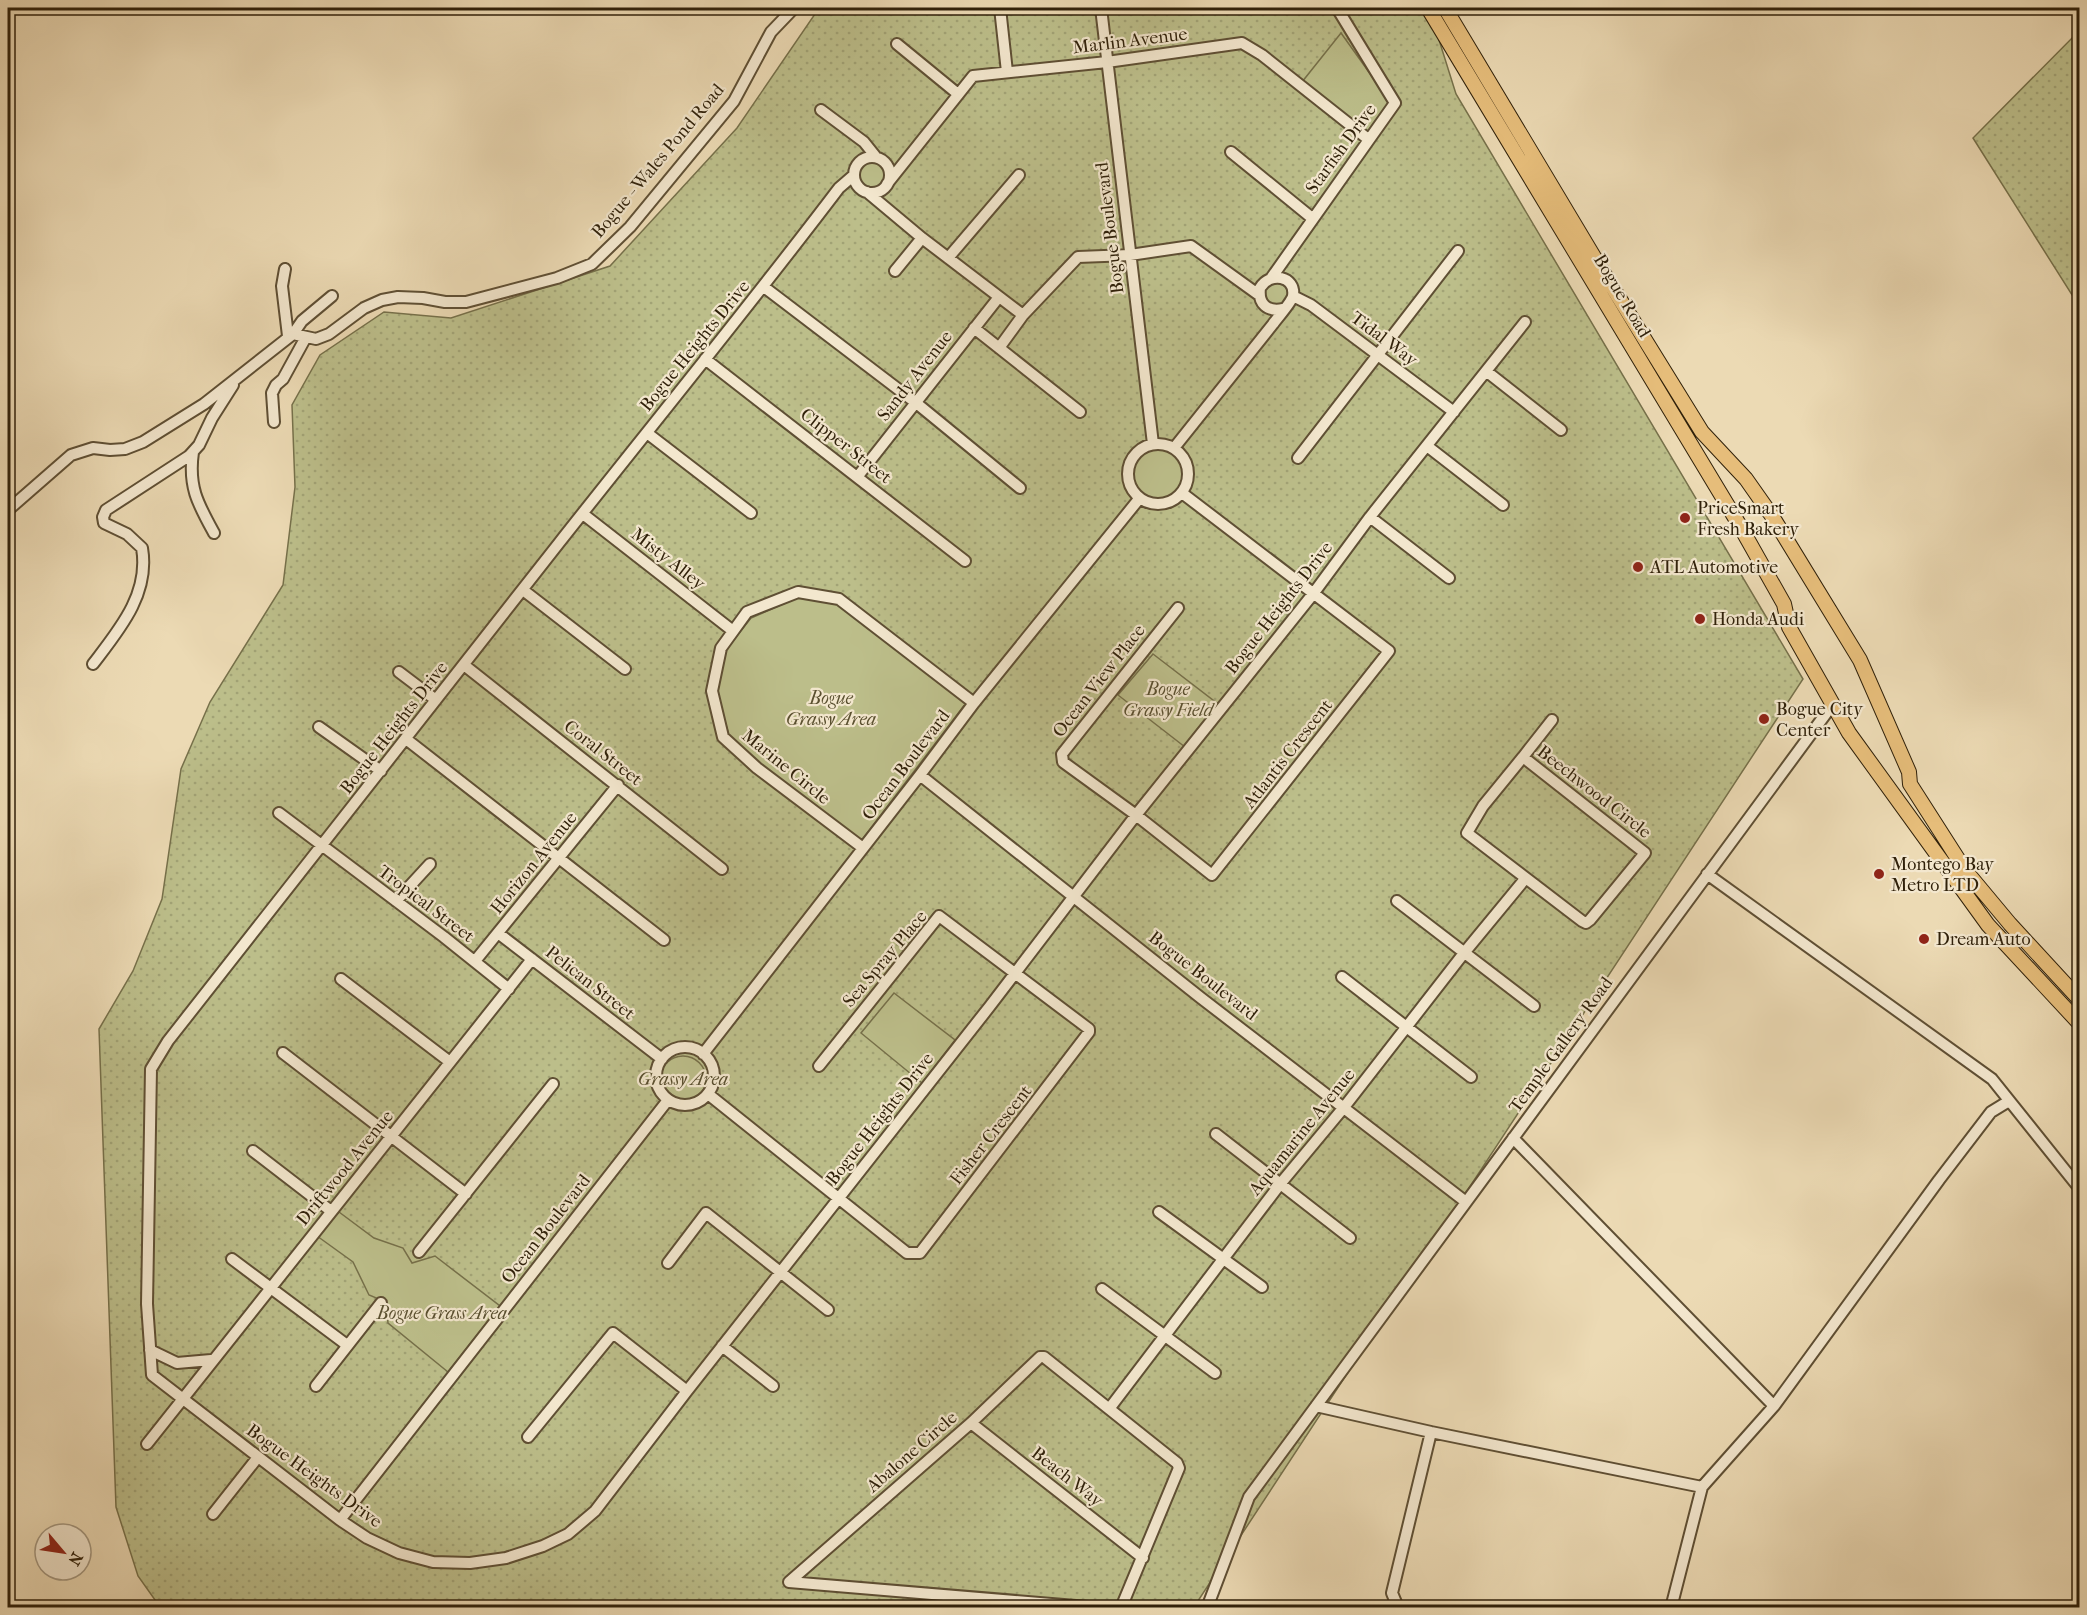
<svg xmlns="http://www.w3.org/2000/svg" width="2087" height="1615" viewBox="0 0 2087 1615" font-family="'IM FELL French Canon',serif">
<style>
.grass{fill:url(#grass-dots);stroke:#76704a;stroke-width:1.5}
.park{fill:#bcbe8a;stroke:#76704a;stroke-width:1.5}
.lines{fill:none;stroke-linecap:round;stroke-linejoin:round}
.minor-casing{stroke:#5f4f34;stroke-width:14}
.major-casing{stroke:#30210a;stroke-width:16}
.minor{stroke:#f3e7ce;stroke-width:10}
.major{stroke:#e6bd7a;stroke-width:14}
.poi-dot{fill:#8f2418;stroke:#f3e7ce;stroke-width:2}
.labels{text-anchor:middle;dominant-baseline:central;stroke-width:4.5;stroke-linejoin:round;paint-order:stroke}
.street-label{font-size:18px;fill:#30210a;stroke:#f3e7ce}
.poi-label{font-size:18px;fill:#30210a;stroke:#f3e7ce;text-anchor:start}
.park-label{font-size:18px;font-style:italic;fill:#5a5030;stroke:#f3e7ce}
</style>
<defs>
<pattern id="grass-dots" width="8" height="8" patternUnits="userSpaceOnUse" patternTransform="scale(1.5)"><rect width="8" height="8" fill="#bcbe8a"/><path d="M2 2h.1M6 6h.1" fill="none" stroke="#a2a376" stroke-width="1.8" stroke-linecap="round"/></pattern>
</defs>
<rect width="100%" height="100%" fill="#ecdab4"/>
<filter id="stains"><feTurbulence type="fractalNoise" baseFrequency=".00333" numOctaves="4"/><feColorMatrix values="0 0 0 0 .2 0 0 0 0 .09 0 0 0 0 .02 0 0 0 .5 -.17"/></filter>
<radialGradient id="worn" r=".72"><stop offset=".6" stop-color="#630" stop-opacity="0"/><stop offset="1" stop-color="#630" stop-opacity=".3"/></radialGradient>
<!-- grass -->
<path class="grass" d="M822 8H1429L1456 94 1803 679 1194 1607H160L138 1576 116 1507 99 1029 133 971 162 899 181 769 210 702 283 585 295 487 292 405 320 355 384 312 451 318 610 266 737 128 817 11Z
M2079 31V306L1973 138Z"/>
<!-- park -->
<path class="park" d="M1341 33 1391 103 1368 134 1302 82Z
M855 175a17 17 0 1 1 34 0a17 17 0 1 1-34 0Z
M1280 277 1290 288 1289 302 1266 308 1262 289Z
M1129 474a29 29 0 1 1 58 0a29 29 0 1 1-58 0Z
M799 597 839 605 966 703 861 841 761 765 729 735 716 692 725 651 751 618Z
M1153 654 1218 704 1185 747 1118 695Z
M894 993 955 1040 922 1083 861 1033Z
M660 1079a23 23 0 1 1 46 0a23 23 0 1 1-46 0Z
M339 1212 374 1238 403 1248 412 1263 435 1256 500 1306 448 1372 388 1323 386 1302 369 1295 353 1262 317 1236Z"/>
<g class="lines">
<defs>
<path id="minor" d="M1000 8 1007 72
M1101 8 1153 444
M897 44 958 94
M821 110 864 142 876 157
M1231 152 1312 218
M854 175a18 18 0 1 1 36 0a18 18 0 1 1-36 0Z
M854 175 839 188C748 308 652 425 559 543 428 709 299 876 168 1041L151 1069 147 1304 152 1375 340 1520 367 1538 399 1553 433 1562 470 1563 506 1558 543 1546 568 1534 595 1511 687 1391 990 1006 1136 815 1313 594 1370 517 1525 322
M887 184 973 76 1107 62 1242 43 1262 55 1368 139
M867 192 922 238 1023 315
M948 258 1019 175
M285 269 282 286 288 336
M895 271 922 238
M1272 277 1395 103 1337 8
M764 287 915 402 1020 488
M1293 296 1311 305 1454 412
M974 328 1080 412
M293 334 302 321 332 296
M999 348 1023 315 1078 257 1130 255 1191 246 1259 295
M705 359 965 561
M1486 371 1561 430
M274 422 272 393 276 385 283 379 306 337
M647 433 751 513
M1128 474a30 30 0 1 1 60 0a30 30 0 1 1-60 0Z
M1427 446 1503 505
M1174 448 1273 324C1278 317 1291 303 1293 296 1296 276 1270 271 1260 288 1258 304 1267 312 1283 309
M193 452C188 487 198 504 214 533
M1298 458 1458 251
M858 476 999 297
M8 510 71 455 93 448 110 450 125 449 143 442 204 404 293 334 316 339 329 334 364 308 382 300 398 297 423 298 445 302H466L557 278 592 264 630 227 734 101 771 32 794 8
M583 514 733 631
M1370 517 1449 578
M523 590 625 669
M1178 608 1062 754 1063 762 1136 815 1212 875 1389 651 1182 493
M93 664C119 630 150 594 142 548L127 534 104 523 103 517 106 510 189 456 199 445 212 418 233 385
M464 665 722 869
M399 672 436 700
M319 727 381 771
M406 739 664 940
M1523 757 1645 853 1590 920 1586 923 1582 921 1467 833 1483 806Z
M1523 757 1552 720
M920 775 1201 998 1466 1202
M279 813 444 937 509 989
M863 848 757 768 723 737 712 691 721 648 747 612 798 592 839 599 974 703
M1707 874 1992 1079 2080 1189
M396 901 430 864
M1397 901 1534 1006
M498 933 662 1059
M475 961 618 785
M1342 977 1471 1077
M341 979 450 1062
M656 1076a29 29 0 1 1 58 0a29 29 0 1 1-58 0Z
M283 1053 466 1194
M703 1054 920 775 974 703 1139 499
M708 1094 907 1253H920L1089 1032V1029L939 916 819 1066
M1216 1134 1350 1238
M1513 1138 1774 1406
M253 1151 331 1211
M1159 1212 1262 1287
M419 1252 553 1084
M232 1259 347 1345
M668 1263 706 1213 828 1310
M1102 1289 1215 1373
M722 1346 773 1386
M150 1350 177 1363 211 1360
M316 1386 381 1303
M1316 1406 1431 1432 1702 1487
M1109 1409 1281 1183 1345 1106 1464 953 1525 879
M971 1423 1143 1558
M528 1437 613 1333 687 1391
M147 1444 532 959
M213 1514 258 1457
M340 1520 668 1100
M789 1582 971 1423 1040 1357H1044L1177 1463 1179 1468 1121 1608
M789 1582 1100 1608
M1207 1608 1249 1497 1833 704
M1402 1608 1397 1605 1392 1593 1431 1432
M1671 1608 1702 1487 1774 1406 1939 1180 1991 1112 2009 1101"/>
<path id="major" d="M1428 8 1740 526 1784 604 1789 627 1849 733 1988 925 2080 1024
M1445 8 1600 267 1702 432 1746 479 1772 516 1860 660 1909 772 1910 784 1965 870 2010 924 2080 1000"/>
</defs>
<!-- minor casing -->
<use href="#minor" class="minor-casing"/>
<!-- major casing -->
<use href="#major" class="major-casing"/>
<!-- minor -->
<use href="#minor" class="minor"/>
<!-- major -->
<use href="#major" class="major"/>
</g>
<!-- markers -->
<g class="poi-dot">
<circle cx="1685" cy="518" r="6"/>
<circle cx="1638" cy="567" r="6"/>
<circle cx="1700" cy="619" r="6"/>
<circle cx="1764" cy="719" r="6"/>
<circle cx="1879" cy="874" r="6"/>
<circle cx="1924" cy="939" r="6"/>
</g>
<g class="labels">
<!-- street labels -->
<g class="street-label">
<text transform="translate(1130 41) rotate(-7)">Marlin Avenue</text>
<text transform="translate(1341 149) rotate(-54)">Starfish Drive</text>
<text transform="translate(658 161) rotate(-50)">Bogue - Wales Pond Road</text>
<text transform="translate(1110 228) rotate(-97)">Bogue Boulevard</text>
<text transform="translate(1622 296) rotate(59)">Bogue Road</text>
<text transform="translate(1384 339) rotate(37)">Tidal Way</text>
<text transform="translate(695 346) rotate(-51)">Bogue Heights Drive</text>
<text transform="translate(915 376) rotate(-52)">Sandy Avenue</text>
<text transform="translate(846 446) rotate(38)">Clipper Street</text>
<text transform="translate(668 559) rotate(38)">Misty Alley</text>
<text transform="translate(1279 608) rotate(-52)">Bogue Heights Drive</text>
<text transform="translate(1099 681) rotate(-52)">Ocean View Place</text>
<text transform="translate(394 728) rotate(-52)">Bogue Heights Drive</text>
<text transform="translate(603 753) rotate(38)">Coral Street</text>
<text transform="translate(1288 754) rotate(-52)">Atlantis Crescent</text>
<text transform="translate(906 765) rotate(-53)">Ocean Boulevard</text>
<text transform="translate(786 767) rotate(39)">Marine Circle</text>
<text transform="translate(1594 792) rotate(38)">Beechwood Circle</text>
<text transform="translate(534 863) rotate(-51)">Horizon Avenue</text>
<text transform="translate(426 904) rotate(37)">Tropical Street</text>
<text transform="translate(885 959) rotate(-50)">Sea Spray Place</text>
<text transform="translate(1203 976) rotate(38)">Bogue Boulevard</text>
<text transform="translate(590 983) rotate(38)">Pelican Street</text>
<text transform="translate(1561 1045) rotate(-54)">Temple Gallery Road</text>
<text transform="translate(880 1119) rotate(-52)">Bogue Heights Drive</text>
<text transform="translate(1302 1132) rotate(-51)">Aquamarine Avenue</text>
<text transform="translate(991 1135) rotate(-52)">Fisher Crescent</text>
<text transform="translate(345 1168) rotate(-51)">Driftwood Avenue</text>
<text transform="translate(546 1229) rotate(-52)">Ocean Boulevard</text>
<text transform="translate(912 1452) rotate(-41)">Abalone Circle</text>
<text transform="translate(314 1476) rotate(36)">Bogue Heights Drive</text>
<text transform="translate(1067 1477) rotate(38)">Beach Way</text>
</g>
<!-- poi labels -->
<g class="poi-label">
<text x="1697" y="508">PriceSmart<tspan x="1697" dy="21">Fresh Bakery</tspan></text>
<text x="1650" y="567">ATL Automotive</text>
<text x="1712" y="619">Honda Audi</text>
<text x="1776" y="709">Bogue City<tspan x="1776" dy="21">Center</tspan></text>
<text x="1891" y="864">Montego Bay<tspan x="1891" dy="21">Metro LTD</tspan></text>
<text x="1936" y="939">Dream Auto</text>
</g>
<!-- park labels -->
<g class="park-label">
<text x="1168" y="689">Bogue<tspan x="1168" dy="21">Grassy Field</tspan></text>
<text x="831" y="698">Bogue<tspan x="831" dy="21">Grassy Area</tspan></text>
<text x="683" y="1079">Grassy Area</text>
<text x="442" y="1313">Bogue Grass Area</text>
</g>
</g>
<!-- margin -->
<rect width="2087" height="1615" fill="none" stroke="#ecdab4" stroke-width="30"/>
<rect x="9" y="9" width="2069" height="1597" fill="none" stroke="#30210a" stroke-width="3"/>
<rect x="15" y="15" width="2057" height="1585" fill="none" stroke="#30210a" stroke-width="1.5"/>
<!-- north arrow -->
<g transform="translate(63 1552) rotate(119)"><circle r="28" fill="#f3e7ce" stroke="#a59880" stroke-width="1.5"/>
<path d="M0-4.5L10 22L0 15L-10 22Z" fill="#8f2418"/>
<text y="-9" font-size="16" font-weight="bold" text-anchor="middle" fill="#30210a">N</text>
</g>
<rect width="100%" height="100%" filter="url(#stains)"/>
<rect width="100%" height="100%" fill="url(#worn)"/>
</svg>
